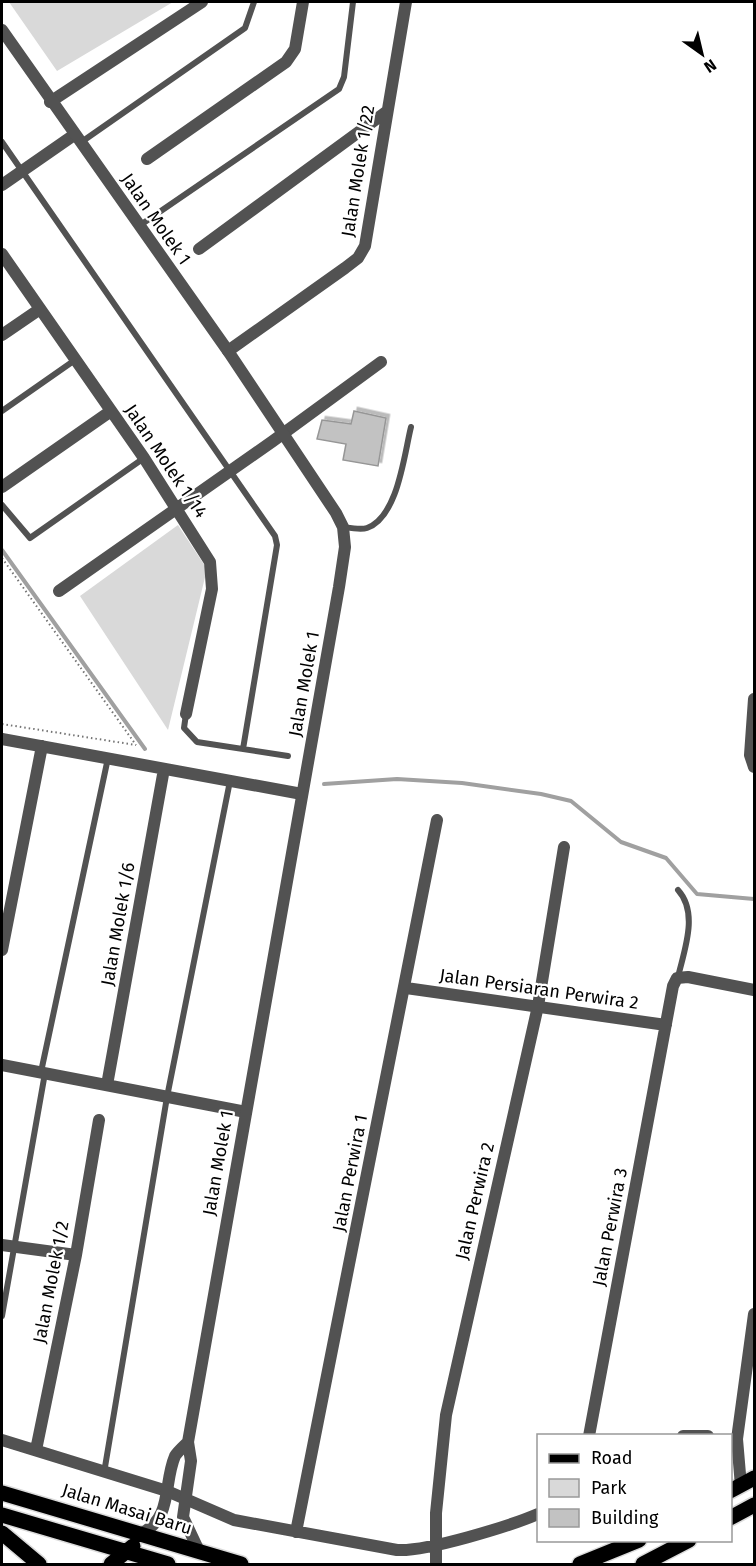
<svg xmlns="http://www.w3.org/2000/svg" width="756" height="1566" viewBox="0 0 756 1566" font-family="'Fira Sans',sans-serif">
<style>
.green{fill:#d9d9d9}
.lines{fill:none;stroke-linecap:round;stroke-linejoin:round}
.stream{stroke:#a0a0a0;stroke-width:4}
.building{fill:#c2c2c2;stroke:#969696;stroke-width:1.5;filter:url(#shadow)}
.primary-casing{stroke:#dbdbdb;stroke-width:18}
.path{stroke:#747474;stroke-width:2;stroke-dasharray:1.5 3;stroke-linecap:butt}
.service{stroke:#525252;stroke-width:6}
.minor{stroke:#525252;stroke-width:12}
.tertiary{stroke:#525252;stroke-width:12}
.primary{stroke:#000;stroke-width:15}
.labels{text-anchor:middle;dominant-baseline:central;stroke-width:4.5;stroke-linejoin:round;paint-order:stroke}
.street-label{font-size:18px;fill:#000;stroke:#fff}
</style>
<defs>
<filter id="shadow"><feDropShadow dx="3.5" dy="-3.5" stdDeviation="0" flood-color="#0004"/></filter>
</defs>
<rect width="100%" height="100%" fill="#fff"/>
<!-- green -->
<path class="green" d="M9 2H173L57 71Z
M178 525 207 569 168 730 80 596Z"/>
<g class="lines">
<!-- stream -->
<path class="stream" d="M2 550 145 749
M324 784 397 779 462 783 541 794 571 801 621 842 666 858 697 894 754 899"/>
</g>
<!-- building -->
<path class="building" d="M354 411 386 418 378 466 343 460 346 444 317 439 322 420 351 424Z"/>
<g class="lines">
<defs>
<path id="primary" d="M730 1491 754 1478
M2 1493 241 1564
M2 1515 168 1564
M730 1518 754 1505
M2 1533 39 1564
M111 1564 133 1546
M580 1564 639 1540
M643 1564 689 1540"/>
</defs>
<!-- primary casing -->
<use href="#primary" class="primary-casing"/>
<!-- path -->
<path class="path" d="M2 558 136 745
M2 724 136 745"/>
<!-- service -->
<path class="service" d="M2 142 275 536 277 545 243 749
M80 143 245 28 254 2
M139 226 339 89 344 77 353 2
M2 411 75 360
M2 505 30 538 144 458
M343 527C350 528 361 530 367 528 398 517 404 455 411 427
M186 714 184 728 197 742 288 756
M678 977C684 951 699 913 678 890
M41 1072 108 758
M2 1316 45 1073
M104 1473 167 1097 230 781"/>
<!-- minor -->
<path class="minor" d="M50 102 202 2
M147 159 286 62 295 49 303 2
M2 185 74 135
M199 249 386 112
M2 254 144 458 210 562 212 589 186 714
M2 335 40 309
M228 351 345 268 358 258 365 246 406 2
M2 487 111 411
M59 591 273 441 381 362
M754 699 750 755 754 767
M2 739 302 794
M2 950 42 746
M406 988 666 1025
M2 1065 246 1112
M107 1085 164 769
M2 1245 76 1255
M589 1436 673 986 677 978 688 977 754 990
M683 1436H708
M2 1440 167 1491 234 1520 397 1550C426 1552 510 1526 538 1514
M36 1450 76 1255 99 1120
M741 1486 737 1439 754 1314
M296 1532 437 820
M436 1564V1513L446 1415 538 1006 564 847"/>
<!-- tertiary -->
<path class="tertiary" d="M2 30 228 351 336 513 343 527 345 547 339 587 188 1442 191 1461 183 1517 199 1551
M142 1533C173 1517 163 1484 175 1456 178 1451 184 1446 188 1442"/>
<!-- primary -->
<use href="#primary" class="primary"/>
</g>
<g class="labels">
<!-- street labels -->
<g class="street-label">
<text transform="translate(358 171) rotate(-81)">Jalan Molek 1/22</text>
<text transform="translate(156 219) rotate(55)">Jalan Molek 1</text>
<text transform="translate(166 461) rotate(56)">Jalan Molek 1/14</text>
<text transform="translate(304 684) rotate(-80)">Jalan Molek 1</text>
<text transform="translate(118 924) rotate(-80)">Jalan Molek 1/6</text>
<text transform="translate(539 989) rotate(8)">Jalan Persiaran Perwira 2</text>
<text transform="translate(218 1163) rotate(-80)">Jalan Molek 1</text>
<text transform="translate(350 1173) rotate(-79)">Jalan Perwira 1</text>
<text transform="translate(475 1201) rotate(-77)">Jalan Perwira 2</text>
<text transform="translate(610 1227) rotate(-79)">Jalan Perwira 3</text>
<text transform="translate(51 1282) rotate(-79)">Jalan Molek 1/2</text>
<text transform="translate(127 1509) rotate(17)">Jalan Masai Baru</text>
</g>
</g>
<!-- border -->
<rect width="756" height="1566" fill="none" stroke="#000000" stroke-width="6"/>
<!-- legend -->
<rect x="537" y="1434" width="195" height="108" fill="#ffffff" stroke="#999999" stroke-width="1.5"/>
<rect x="549" y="1454" width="30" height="9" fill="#000000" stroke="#999999" stroke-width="1.5"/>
<text x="591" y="1464" font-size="18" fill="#000000">Road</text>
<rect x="549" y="1479" width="30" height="18" fill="#d9d9d9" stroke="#999999" stroke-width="1.5"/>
<text x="591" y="1494" font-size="18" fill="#000000">Park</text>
<rect x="549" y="1509" width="30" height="18" fill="#c2c2c2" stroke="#999999" stroke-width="1.5"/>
<text x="591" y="1524" font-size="18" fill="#000000">Building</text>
<!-- north arrow -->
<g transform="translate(702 54) rotate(146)" stroke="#ffffff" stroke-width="4.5" paint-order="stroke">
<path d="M0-4.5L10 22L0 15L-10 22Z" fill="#000000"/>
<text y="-9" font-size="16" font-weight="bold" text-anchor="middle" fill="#000000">N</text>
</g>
</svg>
